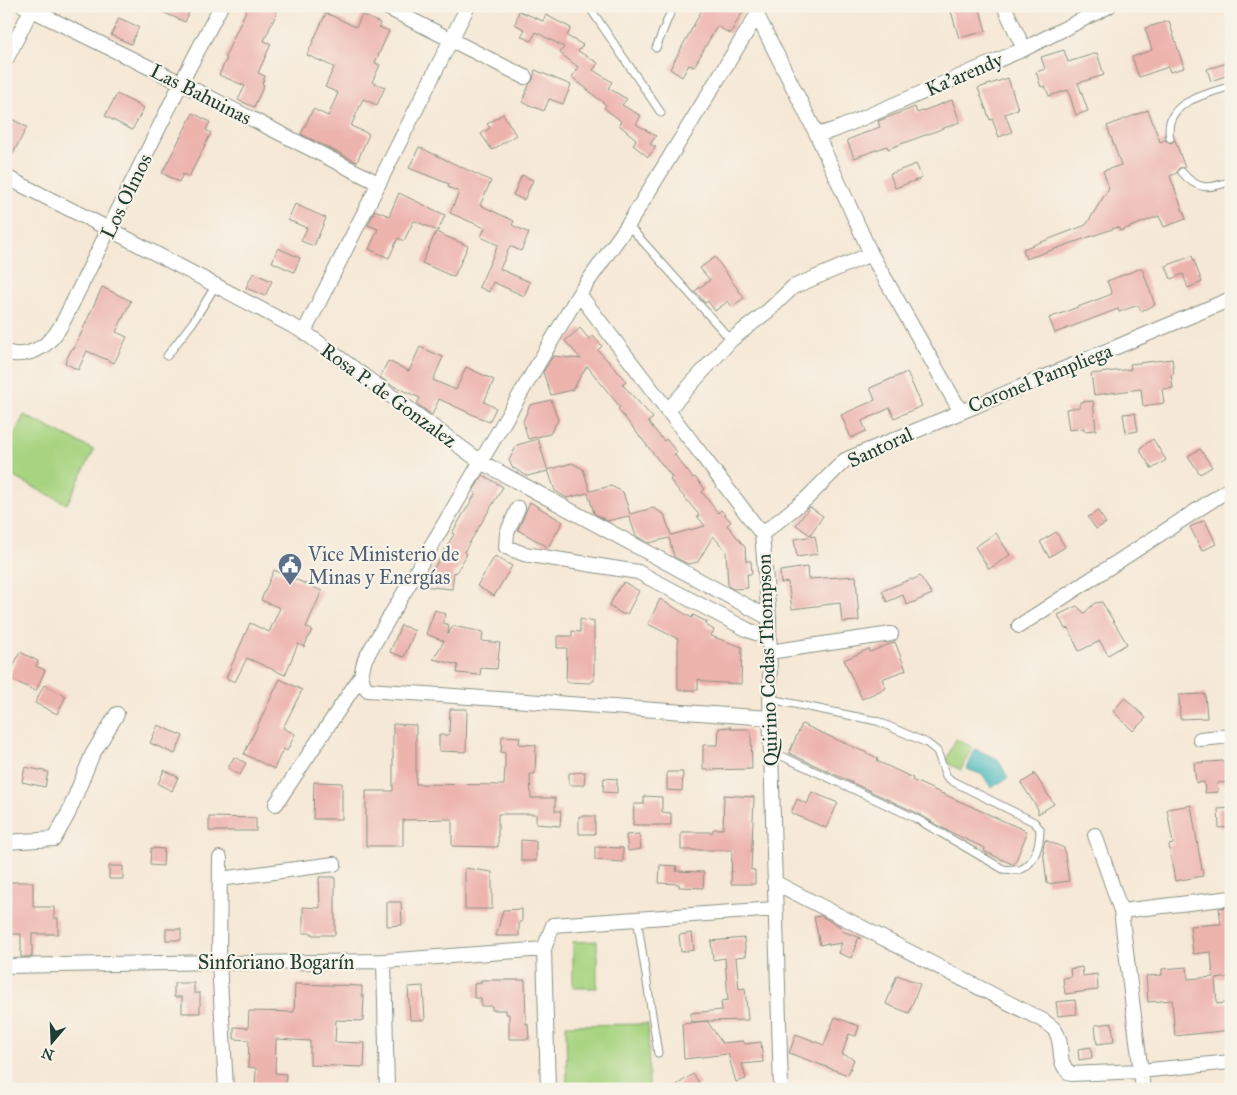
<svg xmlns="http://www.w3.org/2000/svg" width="1237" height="1095" viewBox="0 0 1237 1095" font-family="'IM FELL Great Primer',serif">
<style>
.green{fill:#a8d481;stroke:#64885a}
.water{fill:#4ab9bf;stroke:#347b7a}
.building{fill:#edb3ad}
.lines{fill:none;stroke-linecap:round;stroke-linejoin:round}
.lane-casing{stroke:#8a9285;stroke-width:9}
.street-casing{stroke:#8a9285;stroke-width:16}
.lane{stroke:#fff;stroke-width:7}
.street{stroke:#fff;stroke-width:14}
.labels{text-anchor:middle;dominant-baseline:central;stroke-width:4.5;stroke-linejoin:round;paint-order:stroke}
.street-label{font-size:20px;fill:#1f3d34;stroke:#f7f3e8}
.service-label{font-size:20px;fill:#4e5e75;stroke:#f7f3e8;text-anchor:start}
</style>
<rect width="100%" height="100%" fill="#f7f3e8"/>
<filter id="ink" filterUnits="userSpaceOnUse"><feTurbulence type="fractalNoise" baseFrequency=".02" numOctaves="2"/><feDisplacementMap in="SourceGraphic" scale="10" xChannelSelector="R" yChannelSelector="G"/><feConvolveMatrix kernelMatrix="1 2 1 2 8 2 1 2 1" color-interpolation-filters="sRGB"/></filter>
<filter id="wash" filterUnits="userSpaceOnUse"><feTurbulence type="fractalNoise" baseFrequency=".0096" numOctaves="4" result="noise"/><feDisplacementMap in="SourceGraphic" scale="20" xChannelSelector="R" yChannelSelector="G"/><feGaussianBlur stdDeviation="1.12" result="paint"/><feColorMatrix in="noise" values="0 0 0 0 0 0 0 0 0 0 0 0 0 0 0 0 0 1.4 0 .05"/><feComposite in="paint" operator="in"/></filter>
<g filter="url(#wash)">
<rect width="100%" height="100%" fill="#f6e8d6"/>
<!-- green -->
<path class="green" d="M24 415 94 450 67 504 6 473V450Z
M956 739 972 747 961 770 945 762Z
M597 941V988H573V942Z
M648 1024 649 1089H567L566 1025Z"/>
<!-- water -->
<path class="water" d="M975 749 998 759 1008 778 991 788 983 775 967 769Z"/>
<g id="blocks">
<!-- building -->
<path class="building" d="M149 6H192L185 22Z
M248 6H263L277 12 264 41 271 44 258 73 265 76 262 84 264 85 254 107 238 100 245 86 219 75 227 58 225 57Z
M704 6H746L730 34 717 26 694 67 689 65 682 77 670 69Z
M957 6H979L986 31 959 38 950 8Z
M519 11 543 21 546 15 571 28 567 36 583 45 578 51 598 63 593 70 612 82 608 88 627 99 622 105 641 116 636 124 656 136 650 144 656 147 648 157 633 145 636 139 619 125 621 121 604 108 606 105 572 77 578 67 560 53 564 47 536 32 531 41 521 36 525 30 515 24Z
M326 13 356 27 362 15 380 23 379 27 389 31 375 63 380 65 372 82 385 87 377 105 363 99 351 126 369 134 357 162 301 134 313 109 328 116 338 93 325 87 334 67 307 55Z
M119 18 139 27 131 44 111 35Z
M1169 21 1184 68 1170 72 1168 67 1139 77 1132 57 1152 50 1145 28Z
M1064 50 1068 62 1097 53 1104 75 1078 83 1088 111 1076 115 1068 90 1049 96 1045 86 1041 87 1036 72 1045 69 1041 57Z
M1231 62V74L1211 81 1207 69Z
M535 70 571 85 563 104 549 99 544 111 522 102 529 85 533 80Z
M1008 78 1018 109 1005 114 1012 132 999 137 992 119 990 120 978 88Z
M117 94 144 108 132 130 105 116Z
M952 100 960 122 888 149 887 146 854 158 847 140 880 127 878 121 915 107 917 113Z
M1148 110 1160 142 1165 140 1171 143 1175 140 1185 168H1179L1177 173 1170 176 1186 219 1164 227 1159 216 1120 231 1118 227 1026 259 1023 249 1086 225 1109 188 1103 171 1121 165 1107 126Z
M193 113 210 122 206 130 211 133 189 177 183 174 179 182 162 173Z
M503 114 516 135 492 150 481 134 490 128 487 124Z
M6 116 27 127 6 167Z
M419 147 491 181 480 205 514 221 512 225 529 233 521 251 510 246 500 269 530 282 524 296 493 282 489 292 479 287 498 245 481 237 485 228 450 213 459 192 448 187 449 184 409 168Z
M916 164 922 178 895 188 890 174Z
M522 175 533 180 524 200 513 195Z
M399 193 445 215 438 231 415 221 413 222 404 241 398 238 389 258 369 249 378 229 368 225 375 210 389 216Z
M295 204 326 218 314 246 301 241 307 228 288 220Z
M436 232 468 246 454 277 422 263Z
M278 248 300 258 294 272 272 262Z
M1192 256 1202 282 1188 288 1183 274 1171 279 1166 266Z
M715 257 744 298 732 307 728 301 715 311 708 301 705 303 695 291 710 280 700 268Z
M1142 268 1155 305 1141 311 1138 305 1119 312 1118 309 1055 333 1049 318 1112 294 1107 281Z
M253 273 272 281 265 296 246 288Z
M102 287 131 301 116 332 127 337 114 363 87 351 78 370 65 363 72 348 74 349Z
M580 328 589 339 593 336 602 346 598 350 626 381 622 384 653 418 648 422 664 441 666 439 677 452 674 454 693 478 695 477 705 489 702 492 718 513 721 510 731 522 727 525 745 547 746 561H751L752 574H747L748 588 734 589 728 586 726 551 713 536 698 562 688 564 674 557 669 538 649 543 636 536 629 516 607 521 594 513 588 493 567 498 555 491 548 470 572 463 583 469 590 491 611 486 623 492 630 514 653 508 664 514 671 535 705 526 697 516 699 515 670 480 672 477 618 409 620 407 587 366 572 390 551 395 543 372 553 356 581 359 565 341Z
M420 347 443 357 433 380 456 390 466 367 494 380 484 402 496 408 489 422 439 399 432 415 417 404 420 398 391 385 380 377 388 361 409 371Z
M1172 359 1174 374 1171 375 1173 388 1162 389 1164 403 1143 406 1141 389 1094 395 1091 374 1131 369 1130 364Z
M907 372 922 406 894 418 890 408 862 421 866 431 851 438 841 415 875 400 870 388Z
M551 400 558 420 550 434 528 439 523 421 530 405Z
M1093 401 1096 430 1084 431V428L1069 430 1066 409 1080 407V402Z
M1135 413 1138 431 1126 433 1123 414Z
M538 439 548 471 527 476 512 467 509 460 517 445Z
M1153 439 1166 460 1152 469 1141 452V447Z
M1200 449 1212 467 1200 474 1188 456Z
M483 475 503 487 464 552 467 554 456 573 454 572 452 589 422 586 423 578 426 573H431L454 534 452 533 476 493 473 491Z
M530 502 563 522 548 547 518 530Z
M810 507 823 516 810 535 796 525Z
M1098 511 1106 523 1096 529 1088 517Z
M1205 520 1216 544 1202 551 1190 527Z
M1056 532 1065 547 1049 557 1040 542Z
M996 533 1010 555 989 569 975 547Z
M815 536 818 554 797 557 794 539Z
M495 556 512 566 494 596 477 586Z
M807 567 808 579 856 576 859 621 842 622 840 603 792 609 788 582 781 583 780 571Z
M274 570 322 591 306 627 312 630 304 647 298 644 285 675 247 658 235 682 226 678 250 623 269 632 280 608 261 600Z
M920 576 932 594 907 605 903 595 887 602 882 591 911 579 912 580Z
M624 582 639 591 627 614 625 613 624 615 609 606 620 586H621Z
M660 599 692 618 693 615 707 622 706 625 714 630 711 636 742 647 741 684 707 682 698 679V690H678V639L648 624Z
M1102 602 1127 644 1108 655 1100 641 1079 651 1068 628 1065 629 1058 615 1077 606 1084 613 1095 603Z
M435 610 446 614 443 623 449 625 448 634 453 626 483 632 482 641 500 643 497 669 481 668 480 675 457 673 458 665 433 659 444 641 426 634Z
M580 619 594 622V681H591V683L566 682 567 648H557V636H572V631L580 632Z
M401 625 415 631 404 657 390 652Z
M895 642 906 670 882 679 886 688 862 699 844 660 869 649 870 652Z
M20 652 38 661 36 666 45 670 36 691 8 678Z
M280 679 302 690 283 728 295 734 287 751 284 749 282 751 274 769 244 754Z
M44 685 66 696 57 714 35 703Z
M1205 694 1207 718 1180 719 1179 695Z
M1125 698 1146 718 1133 731 1113 711Z
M450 709H467L466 752 439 751V735H449Z
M393 724 416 725V784L504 785 505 763V753L501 752 502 736 520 737 519 744 536 745 535 774H530L531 798H555V811H561L560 826 536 824V814H498V847L452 846V819L403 820V846H366V791H393Z
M802 724 878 758 877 761 913 778 912 780 1026 831V836L1014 865 984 851 985 848 950 832 917 813 789 753Z
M158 725 183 736 175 754 150 743Z
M731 727V729H748L751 734 752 769 703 770V745H718L719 728Z
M234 757 246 763 240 775 228 768Z
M1223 761V763L1231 762V782L1217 783 1218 792 1205 793 1204 782 1196 783 1194 763Z
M25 767 48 772 45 787 22 782Z
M164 770 178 777 172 791 158 784Z
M585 772 584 785H569V773Z
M667 772H683L682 791 667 790Z
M1034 773 1054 804 1038 814V809L1021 783 1034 775Z
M604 778 617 779V793L603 792Z
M314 782 342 783V819H313Z
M812 792 838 803 826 828 791 813 797 799 807 804Z
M724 795 754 797 751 870H755V884H731L732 850H681V832H713V829H723Z
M644 796 662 797V812L671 813V825H633L634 804H644Z
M1191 805 1203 876 1175 881 1169 845 1173 844 1167 809Z
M1231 808V827L1219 828 1218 809Z
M579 816H595V834H579Z
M209 817 256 818V831H209Z
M639 834 641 849 628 851 626 835Z
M521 840 536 841V861H521Z
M1045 840 1064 848 1069 881 1047 884 1043 849Z
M595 847 623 848V862L595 860Z
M151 848 164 849 163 866 150 865Z
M660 865 677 866 676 871 704 872 703 888 679 887V884L659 883Z
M109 866H123V879H109Z
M465 868 492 872V909H465Z
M319 877H335V935H312V933H303V907L320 908Z
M6 882H33V907H54V918H58V934H32V957H21V934H6Z
M387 902H401L402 925 387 926Z
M1231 907V977L1215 979 1217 1004 1231 1002V1030L1175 1036 1172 1000 1148 1002 1146 976 1162 975V969L1187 967 1188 979 1213 977 1211 952 1193 954 1190 926 1221 924 1219 908Z
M522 909V922H519V936H496L503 910Z
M821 916 841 927 842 931 861 938 858 939 851 958 838 953 842 943 829 945 828 943 820 945 814 917Z
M166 929H181V940H166Z
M692 933 694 950 681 952 679 935Z
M744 938 746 956 736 957 739 989 745 988 748 1020 707 1021 722 1043 743 1041 745 1044 761 1042 763 1062 742 1064 746 1079 736 1082 728 1054 684 1059 682 1024 707 1021 691 1022V1013L722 1010 721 1001 728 1000 725 958 713 960 711 941Z
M1082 967 1083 976 1097 974 1098 990 1065 994 1063 978 1071 977 1070 969Z
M897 975 920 984 909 1013 886 1004Z
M481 980H525L526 1024H528L529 1039H509V1014H506V1010H492V1006H481V998H474V984L481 983Z
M174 983H194V993H200V1013H182V997H174Z
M295 984 362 986V996H364L363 1021 336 1020 335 1042 365 1043 364 1067 310 1065V1041L276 1039 275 1073 286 1074 285 1089H255L256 1068 248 1067 249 1040 234 1039V1027L248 1028 249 1011 294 1012Z
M423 986 425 1020H410L408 987Z
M1075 1000 1077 1014 1058 1016 1056 1002Z
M835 1017 859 1026 856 1036 849 1034 842 1054 854 1059 848 1075 789 1053 796 1034 824 1045Z
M1112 1023 1114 1042 1097 1044 1095 1025Z
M1091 1047 1092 1058 1079 1060 1078 1049Z
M693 1074 700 1084 693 1089H671Z"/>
</g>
</g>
<g filter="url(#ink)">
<use href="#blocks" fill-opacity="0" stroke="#8a9285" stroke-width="1"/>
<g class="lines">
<defs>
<path id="lane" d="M575 6 590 8 594 6
M590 8 661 113
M656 48 673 6
M1170 138C1162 102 1205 95 1231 86
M1182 172C1197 191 1210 189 1231 181
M628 225 731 340
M167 356 193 322 216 285
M770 699 877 721 927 743 937 751 946 776 952 781 1034 822 1040 829C1040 844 1035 865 1019 870 1015 871 1008 869 1003 869L915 818 771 751
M637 918 658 1053"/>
<path id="street" d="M24 6 181 83 378 183
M384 6 525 77
M760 6 757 15 628 225 579 294 365 659C362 670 358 680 368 690L770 718
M1004 6 1024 49
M757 15 817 135 871 254 961 412 1231 299
M6 60 33 6
M817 135 837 129 1024 49 1109 6
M6 177 109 229 304 332 481 462 769 618
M579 294 762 534 769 618 771 751 781 1089
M304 332 468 6
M6 352C21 358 40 351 50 340 56 335 60 327 64 320L181 83 221 6
M667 411 731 340 768 311 793 287 871 254
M518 508 507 533 506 547 524 554 638 572 748 630 769 638
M762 534 806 499 845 460 961 412
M1019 626 1231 488
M769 652 891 634
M1200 739 1231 736
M276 804 361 676
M1095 835 1121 911 1143 1089
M6 842 54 839 68 814 92 755 117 714
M220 858 219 962 226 1089
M220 879 334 864
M774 882 1044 1021C1047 1024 1051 1026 1054 1029 1066 1044 1054 1062 1071 1074L1140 1071 1231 1062
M1121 911 1231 898
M384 961 387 1089
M6 966 219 962 245 963 384 961 544 949
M548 1089 544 949 553 925 775 909"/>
</defs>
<!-- lane casing -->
<use href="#lane" class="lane-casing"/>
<!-- street casing -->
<use href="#street" class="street-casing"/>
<!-- lane -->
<use href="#lane" class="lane"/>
<!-- street -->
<use href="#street" class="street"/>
</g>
</g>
<!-- icons -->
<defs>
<symbol id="civic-pin" viewBox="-11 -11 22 30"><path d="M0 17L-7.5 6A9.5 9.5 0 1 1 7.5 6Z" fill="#5c6f8a" stroke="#f7f3e8"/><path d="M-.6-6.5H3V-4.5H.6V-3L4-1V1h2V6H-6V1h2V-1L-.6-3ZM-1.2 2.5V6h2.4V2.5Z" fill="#fff"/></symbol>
</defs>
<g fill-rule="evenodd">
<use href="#civic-pin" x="276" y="551" width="28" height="38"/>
</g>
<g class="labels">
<!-- street labels -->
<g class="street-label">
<text transform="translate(964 74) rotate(-23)">Ka'arendy</text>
<text transform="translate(201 94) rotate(27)">Las Bahuinas</text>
<text transform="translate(126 196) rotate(-64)">Los Olmos</text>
<text transform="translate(1040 378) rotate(-22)">Coronel Pampliega</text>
<text transform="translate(389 395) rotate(36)">Rosa P. de Gonzalez</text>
<text transform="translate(880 447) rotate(-25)">Santoral</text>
<text transform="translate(767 660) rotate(-92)">Quirino Codas Thompson</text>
<text x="276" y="962">Sinforiano Bogarín</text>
</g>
<!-- service labels -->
<g class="service-label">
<text x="308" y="554">Vice Ministerio de<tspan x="308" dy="23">Minas y Energías</tspan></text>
</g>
</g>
<!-- margin -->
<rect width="1237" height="1095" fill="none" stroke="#f7f3e8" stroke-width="25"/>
<!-- north arrow -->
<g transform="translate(52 1042) rotate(199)" stroke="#f7f3e8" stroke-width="4" paint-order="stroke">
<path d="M0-4L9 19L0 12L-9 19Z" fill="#1f3d34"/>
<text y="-8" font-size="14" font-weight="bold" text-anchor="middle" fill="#1f3d34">N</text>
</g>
</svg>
